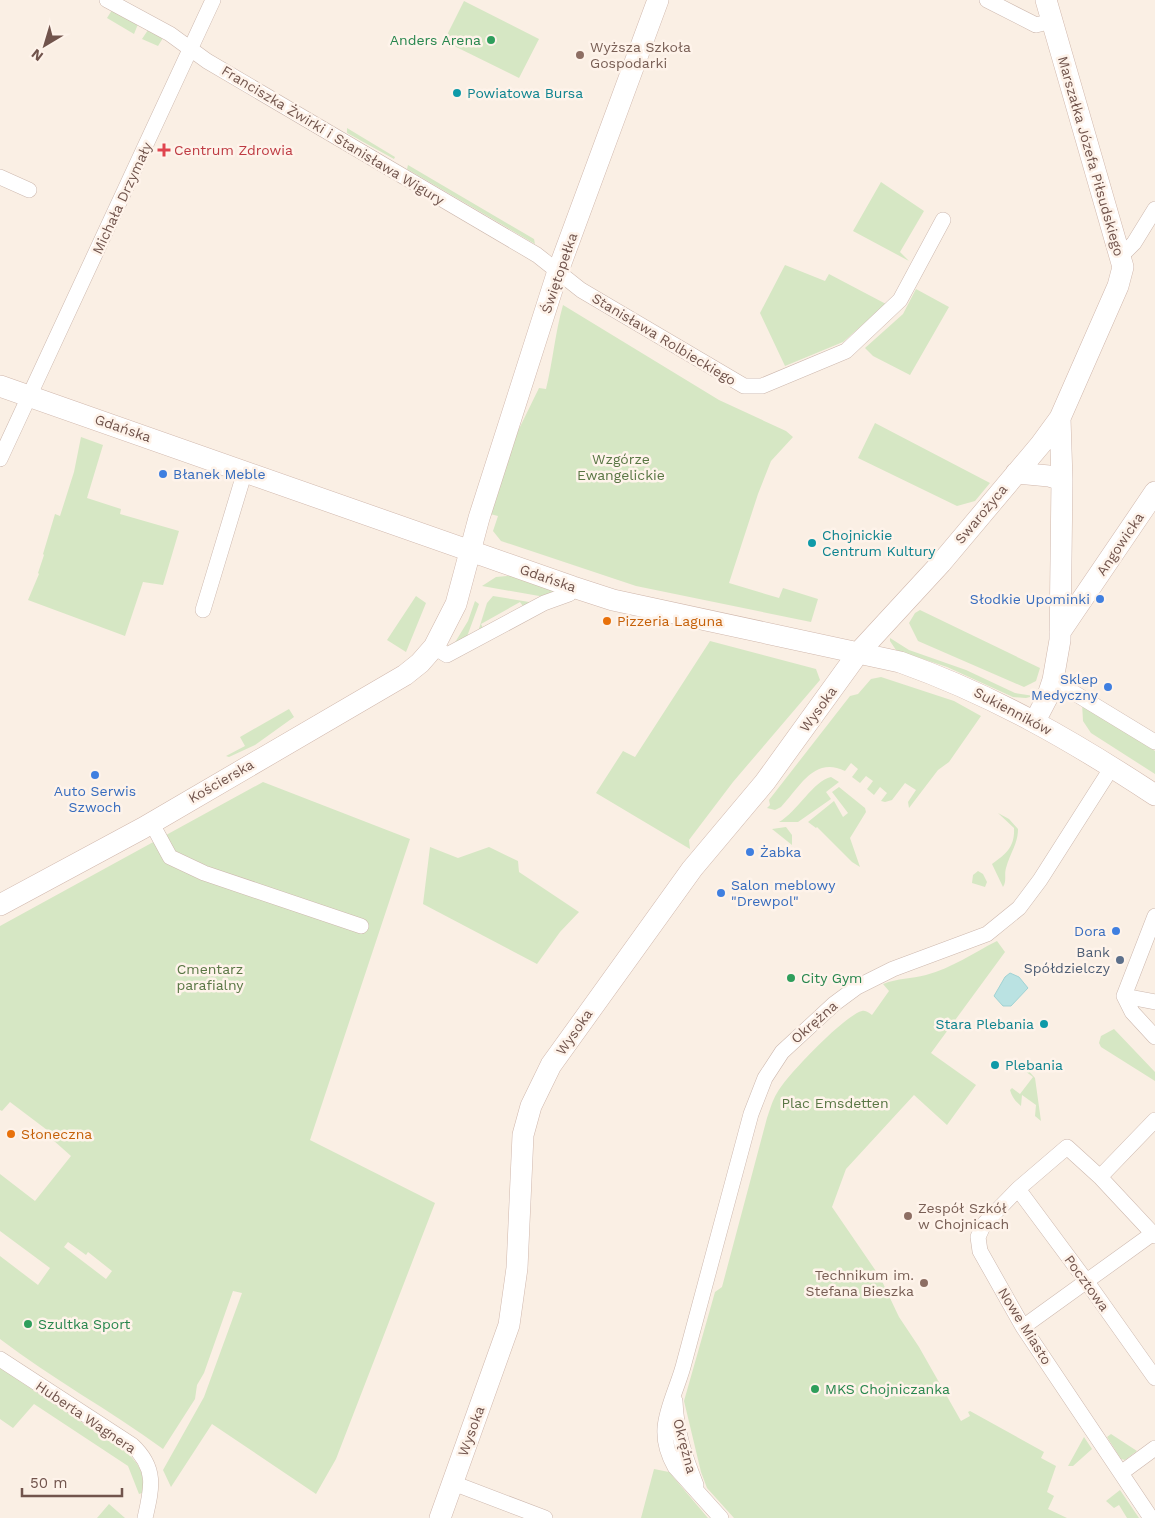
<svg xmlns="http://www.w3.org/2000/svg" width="1155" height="1518" viewBox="0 0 1155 1518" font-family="'Work Sans',sans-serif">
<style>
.green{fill:#d6e7c4;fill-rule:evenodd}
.water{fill:#bae2e2;stroke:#a1d2d3}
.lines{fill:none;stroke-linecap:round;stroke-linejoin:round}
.street-casing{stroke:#cdb8ae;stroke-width:16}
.secondary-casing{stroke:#d0b7ac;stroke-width:22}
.street{stroke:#fff;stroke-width:15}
.secondary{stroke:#fff;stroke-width:21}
.leisure-dot{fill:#2e9e5b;stroke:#fef3ea;stroke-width:2}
.education-dot{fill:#8d6e63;stroke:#fef3ea;stroke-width:2}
.culture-dot{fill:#0f9aa8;stroke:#fef3ea;stroke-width:2}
.health-dot{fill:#e0444e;stroke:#fef3ea;stroke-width:2}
.shop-dot{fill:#3f7fe0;stroke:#fef3ea;stroke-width:2}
.food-dot{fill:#e8710a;stroke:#fef3ea;stroke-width:2}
.service-dot{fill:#5c6f8a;stroke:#fef3ea;stroke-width:2}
.labels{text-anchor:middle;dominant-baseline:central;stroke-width:5;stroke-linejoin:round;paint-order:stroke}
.leisure-label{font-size:14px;fill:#27864d;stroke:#fef3ea;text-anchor:start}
.education-label{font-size:14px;fill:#785e54;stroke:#fef3ea;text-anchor:start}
.culture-label{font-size:14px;fill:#0d838f;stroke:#fef3ea;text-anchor:start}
.street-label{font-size:14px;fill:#71544c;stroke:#fef3ea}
.health-label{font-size:14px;fill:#be3a42;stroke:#fef3ea;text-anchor:start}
.park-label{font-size:14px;fill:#597644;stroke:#fef3ea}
.shop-label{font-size:14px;fill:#366cbe;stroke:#fef3ea;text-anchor:start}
.food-label{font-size:14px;fill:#c56008;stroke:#fef3ea;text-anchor:start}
.service-label{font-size:14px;fill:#4e5e75;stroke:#fef3ea;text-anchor:end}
</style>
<rect width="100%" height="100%" fill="#faefe4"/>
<!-- green -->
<path class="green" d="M464 1 539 39 519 78 444 41Z
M112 10 138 24 134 34 107 18Z
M148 30 163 38 158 46 142 39Z
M347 128 395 157 394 159 347 133Z
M408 165 534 239 535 244 407 169Z
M881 182 924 211 900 252 909 261 853 231Z
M785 265 825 281 829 274 886 304 843 342 785 366 760 313Z
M916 289 949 307 910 375 873 356 865 348 903 314Z
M563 305 719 400 786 431 793 437 771 461 758 494 729 583 779 598 783 588 818 599 811 622 636 586 501 541 493 531 498 516 490 514 517 433 539 388 546 389C553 361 555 333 563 305Z
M875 423 990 483 975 501 957 506 858 458Z
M81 437 103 445 87 498 121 509 120 514 179 531 163 585 143 582 125 636 28 600 39 574 38 573 44 555 43 554 55 514 60 516 74 472Z
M507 576H512L557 591 545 597 482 586 496 577Z
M416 596 426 603 406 652 387 640Z
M493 596 535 603 525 609 520 602 481 624 485 632 477 635 487 603Z
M475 601 479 604 465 642 454 644 468 621Z
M920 610 1040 668 1036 681 1024 687 918 641 909 623 915 613Z
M890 638 909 650 966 670 1015 693 1034 696 1026 698 1013 697 947 667 896 650 890 641Z
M710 641 816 669 820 680 733 782 689 840 690 849 596 793 623 751 635 757Z
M881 677 954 701 981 716 949 762 938 770 909 808 908 802 916 790 905 783 892 800 885 802 881 801 887 793 880 787 874 795 867 789 873 781 866 776 860 783 852 777 858 769 851 763 845 771C814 756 800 787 781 807L775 810 767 808 770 805 769 800 850 696 858 694 871 679Z
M1082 703 1155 751V774L1091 733 1083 721Z
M289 709 294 717 255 745 229 757 226 756 245 746 240 737Z
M831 777 839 782 826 792 831 799 798 822H779C797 812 814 780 831 777Z
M263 782 410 839 310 1140 435 1203 336 1459 316 1494 212 1424 171 1487 163 1470 204 1397 242 1293 233 1291 204 1373 197 1385 195 1399 163 1449C110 1410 52 1379 0 1339V1256L38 1285 50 1268 0 1231V1174L35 1201 71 1156 53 1140 55 1136 10 1102 2 1111 0 1110V926ZM68 1242 86 1255 88 1252 112 1271 106 1279 64 1247Z
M839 787 865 808 866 812 850 838 860 867 852 862 817 827 816 828 808 822 834 801 843 817 848 813 832 792Z
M998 813 1009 819 1018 829C1018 844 1010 853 1006 868 1004 875 1007 881 1003 887L992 864C1006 854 1015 847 1014 828Z
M786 827 792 835V845L772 829Z
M430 847 458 858 489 847 518 861 519 872 579 912 560 932 537 964 423 904Z
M978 871 983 874 987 882 985 887 972 883 973 875Z
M997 941 1005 952 931 1053 976 1085 947 1125 914 1095 846 1169 832 1207 880 1277 899 1317 919 1347 961 1421 970 1416 968 1412 970 1411 1044 1452 1041 1458 1056 1466 1047 1492 1054 1496 1048 1509 1067 1518H734L707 1488 701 1472 684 1401 715 1292 722 1287 767 1118C770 1110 772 1101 777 1093 786 1076 845 1015 862 1011 866 1010 869 1013 872 1015L889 991 883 984C898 978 911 979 926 975 952 968 973 953 997 941Z
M1114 1029 1155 1072V1081L1101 1047 1099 1043 1101 1036Z
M1027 1069 1035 1078 1041 1121 1035 1116 1036 1105 1022 1095 1021 1106C1015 1101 1012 1097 1010 1090L1012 1088 1020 1094 1033 1077 1025 1071Z
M0 1368 125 1451C138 1462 146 1474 142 1493L139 1494 128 1466 34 1404 13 1428 0 1419Z
M1111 1434 1137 1451 1125 1460 1121 1459 1107 1437Z
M1084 1437 1092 1449 1073 1466H1068Z
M654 1469 669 1472 708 1518H641Z
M1120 1490 1139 1518H1127L1119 1505 1114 1508 1106 1501Z
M109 1504 125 1518H97Z"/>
<!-- water -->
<path class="water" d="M1010 973 1019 977 1028 988 1011 1006H1003L994 996 1005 977Z"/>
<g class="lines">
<defs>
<path id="street" d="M107 0 170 34 207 61 537 255 581 290 744 386H762L846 351 900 300 943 220
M987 0 1036 25 1052 21
M0 177 29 190
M1121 256 1134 243 1155 209
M0 459 213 0
M203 610 245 471
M434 647 447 655 544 603 569 594 573 587
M1053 680 1155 742
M151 822 170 857 204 873 361 926
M1155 916 1124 996 1132 1012 1155 1037
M1124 996 1155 1002
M1100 1177 1155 1120
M1018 1189 1087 1282 1155 1378
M1023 1327 1152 1234
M0 1359 132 1445C157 1468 152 1488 145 1518
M675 1401C676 1431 685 1457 696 1485
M1121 1473 1155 1448
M453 1483 545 1518
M721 1518 675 1467C653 1429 672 1405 683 1367L751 1114 765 1078 782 1052 834 1004 857 987 893 969 987 934 1019 908 1040 880 1112 767
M1151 1518 1023 1327 980 1251 978 1237 984 1224 1018 1189 1067 1147 1100 1177 1155 1236"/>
<path id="secondary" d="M0 386 573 587 613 600 900 662C993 695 1073 741 1155 795
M1016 473 1049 476 1062 480
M1060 632 1155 492
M1035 721 1047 698 1053 680 1060 640 1062 480 1060 418 1118 286 1123 267 1046 0
M0 905 143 828 405 675 420 663 434 647 456 604 479 518 558 271 658 0
M440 1518 509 1325 517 1268 523 1135 531 1106 551 1065 692 869 765 782 859 652 941 563 1041 444 1060 418"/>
</defs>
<!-- street casing -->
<use href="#street" class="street-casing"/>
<!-- secondary casing -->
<use href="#secondary" class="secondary-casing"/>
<!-- street -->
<use href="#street" class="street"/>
<!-- secondary -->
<use href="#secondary" class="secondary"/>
</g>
<!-- markers -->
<g class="leisure-dot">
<circle cx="491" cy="40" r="5"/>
<circle cx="791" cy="978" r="5"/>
<circle cx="28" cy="1324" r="5"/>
<circle cx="815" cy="1389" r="5"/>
</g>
<g class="education-dot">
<circle cx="580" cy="55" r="5"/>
<circle cx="908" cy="1216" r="5"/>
<circle cx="924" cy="1283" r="5"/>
</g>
<g class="culture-dot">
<circle cx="457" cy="93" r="5"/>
<circle cx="812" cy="543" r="5"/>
<circle cx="1044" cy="1024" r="5"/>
<circle cx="995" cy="1065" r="5"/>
</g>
<path class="health-dot" d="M161.5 142.5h5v5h5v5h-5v5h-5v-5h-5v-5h5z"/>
<g class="shop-dot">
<circle cx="163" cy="474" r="5"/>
<circle cx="1100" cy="599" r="5"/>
<circle cx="1108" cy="687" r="5"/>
<circle cx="95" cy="775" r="5"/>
<circle cx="750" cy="852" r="5"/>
<circle cx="721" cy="893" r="5"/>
<circle cx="1116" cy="931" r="5"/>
</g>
<g class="food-dot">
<circle cx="607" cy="621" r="5"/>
<circle cx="11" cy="1134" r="5"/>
</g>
<circle class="service-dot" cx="1120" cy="960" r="5"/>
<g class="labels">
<!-- leisure labels -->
<g class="leisure-label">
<text x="481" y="40" text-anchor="end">Anders Arena</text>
<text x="801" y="978">City Gym</text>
<text x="38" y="1324">Szultka Sport</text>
<text x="825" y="1389">MKS Chojniczanka</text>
</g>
<!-- education labels -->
<g class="education-label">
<text x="590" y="47">Wyższa Szkoła<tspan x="590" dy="16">Gospodarki</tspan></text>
<text x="918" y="1208">Zespół Szkół<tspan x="918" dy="16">w Chojnicach</tspan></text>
<text x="914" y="1275" text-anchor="end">Technikum im.<tspan x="914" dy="16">Stefana Bieszka</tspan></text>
</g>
<!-- culture labels -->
<g class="culture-label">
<text x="467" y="93">Powiatowa Bursa</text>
<text x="822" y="535">Chojnickie<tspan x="822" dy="16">Centrum Kultury</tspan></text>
<text x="1034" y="1024" text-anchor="end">Stara Plebania</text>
<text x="1005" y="1065">Plebania</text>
</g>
<!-- street labels -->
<g class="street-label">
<text transform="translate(333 135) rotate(31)">Franciszka Żwirki i Stanisława Wigury</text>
<text transform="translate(1091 156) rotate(74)">Marszałka Józefa Piłsudskiego</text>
<text transform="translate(122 198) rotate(-65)">Michała Drzymały</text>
<text transform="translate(559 273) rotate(-71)">Świętopełka</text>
<text transform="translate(664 339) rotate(31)">Stanisława Rolbieckiego</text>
<text transform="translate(123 428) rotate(19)">Gdańska</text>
<text transform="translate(981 514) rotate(-50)">Swarożyca</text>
<text transform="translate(1120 544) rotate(-56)">Angowicka</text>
<text transform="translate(548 578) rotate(19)">Gdańska</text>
<text transform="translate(818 709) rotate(-54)">Wysoka</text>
<text transform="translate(1013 711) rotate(28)">Sukienników</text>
<text transform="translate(221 781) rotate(-30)">Kościerska</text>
<text transform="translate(814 1022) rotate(-41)">Okrężna</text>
<text transform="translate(574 1032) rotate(-55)">Wysoka</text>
<text transform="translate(1087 1283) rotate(54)">Pocztowa</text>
<text transform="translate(1025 1326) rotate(58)">Nowe Miasto</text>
<text transform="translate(86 1417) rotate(34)">Huberta Wagnera</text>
<text transform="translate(471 1431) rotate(-70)">Wysoka</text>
<text transform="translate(685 1446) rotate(75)">Okrężna</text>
</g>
<!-- health labels -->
<g class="health-label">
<text x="174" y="150">Centrum Zdrowia</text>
</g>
<!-- park labels -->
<g class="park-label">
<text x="621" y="459">Wzgórze<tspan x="621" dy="16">Ewangelickie</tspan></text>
<text x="210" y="969">Cmentarz<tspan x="210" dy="16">parafialny</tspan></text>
<text x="835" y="1103">Plac Emsdetten</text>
</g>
<!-- shop labels -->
<g class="shop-label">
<text x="173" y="474">Błanek Meble</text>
<text x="1090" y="599" text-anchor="end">Słodkie Upominki</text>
<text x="1098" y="679" text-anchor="end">Sklep<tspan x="1098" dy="16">Medyczny</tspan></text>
<text x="95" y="791" text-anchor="middle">Auto Serwis<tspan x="95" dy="16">Szwoch</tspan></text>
<text x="760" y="852">Żabka</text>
<text x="731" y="885">Salon meblowy<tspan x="731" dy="16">"Drewpol"</tspan></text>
<text x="1106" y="931" text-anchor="end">Dora</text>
</g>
<!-- food labels -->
<g class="food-label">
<text x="617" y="621">Pizzeria Laguna</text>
<text x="21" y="1134">Słoneczna</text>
</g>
<!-- service labels -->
<g class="service-label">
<text x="1110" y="952">Bank<tspan x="1110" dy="16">Spółdzielczy</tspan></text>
</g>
</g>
<!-- north arrow -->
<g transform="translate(45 45) rotate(218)" stroke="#fef3ea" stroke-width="4" paint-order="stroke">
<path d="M0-4L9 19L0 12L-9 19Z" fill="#71544c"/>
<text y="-8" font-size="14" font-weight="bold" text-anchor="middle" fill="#71544c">N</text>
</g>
<!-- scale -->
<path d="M22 1488v8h100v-8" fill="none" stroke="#71544c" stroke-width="2.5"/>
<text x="30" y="1488" font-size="15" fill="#71544c" stroke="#fef3ea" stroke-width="4" paint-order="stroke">50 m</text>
</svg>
